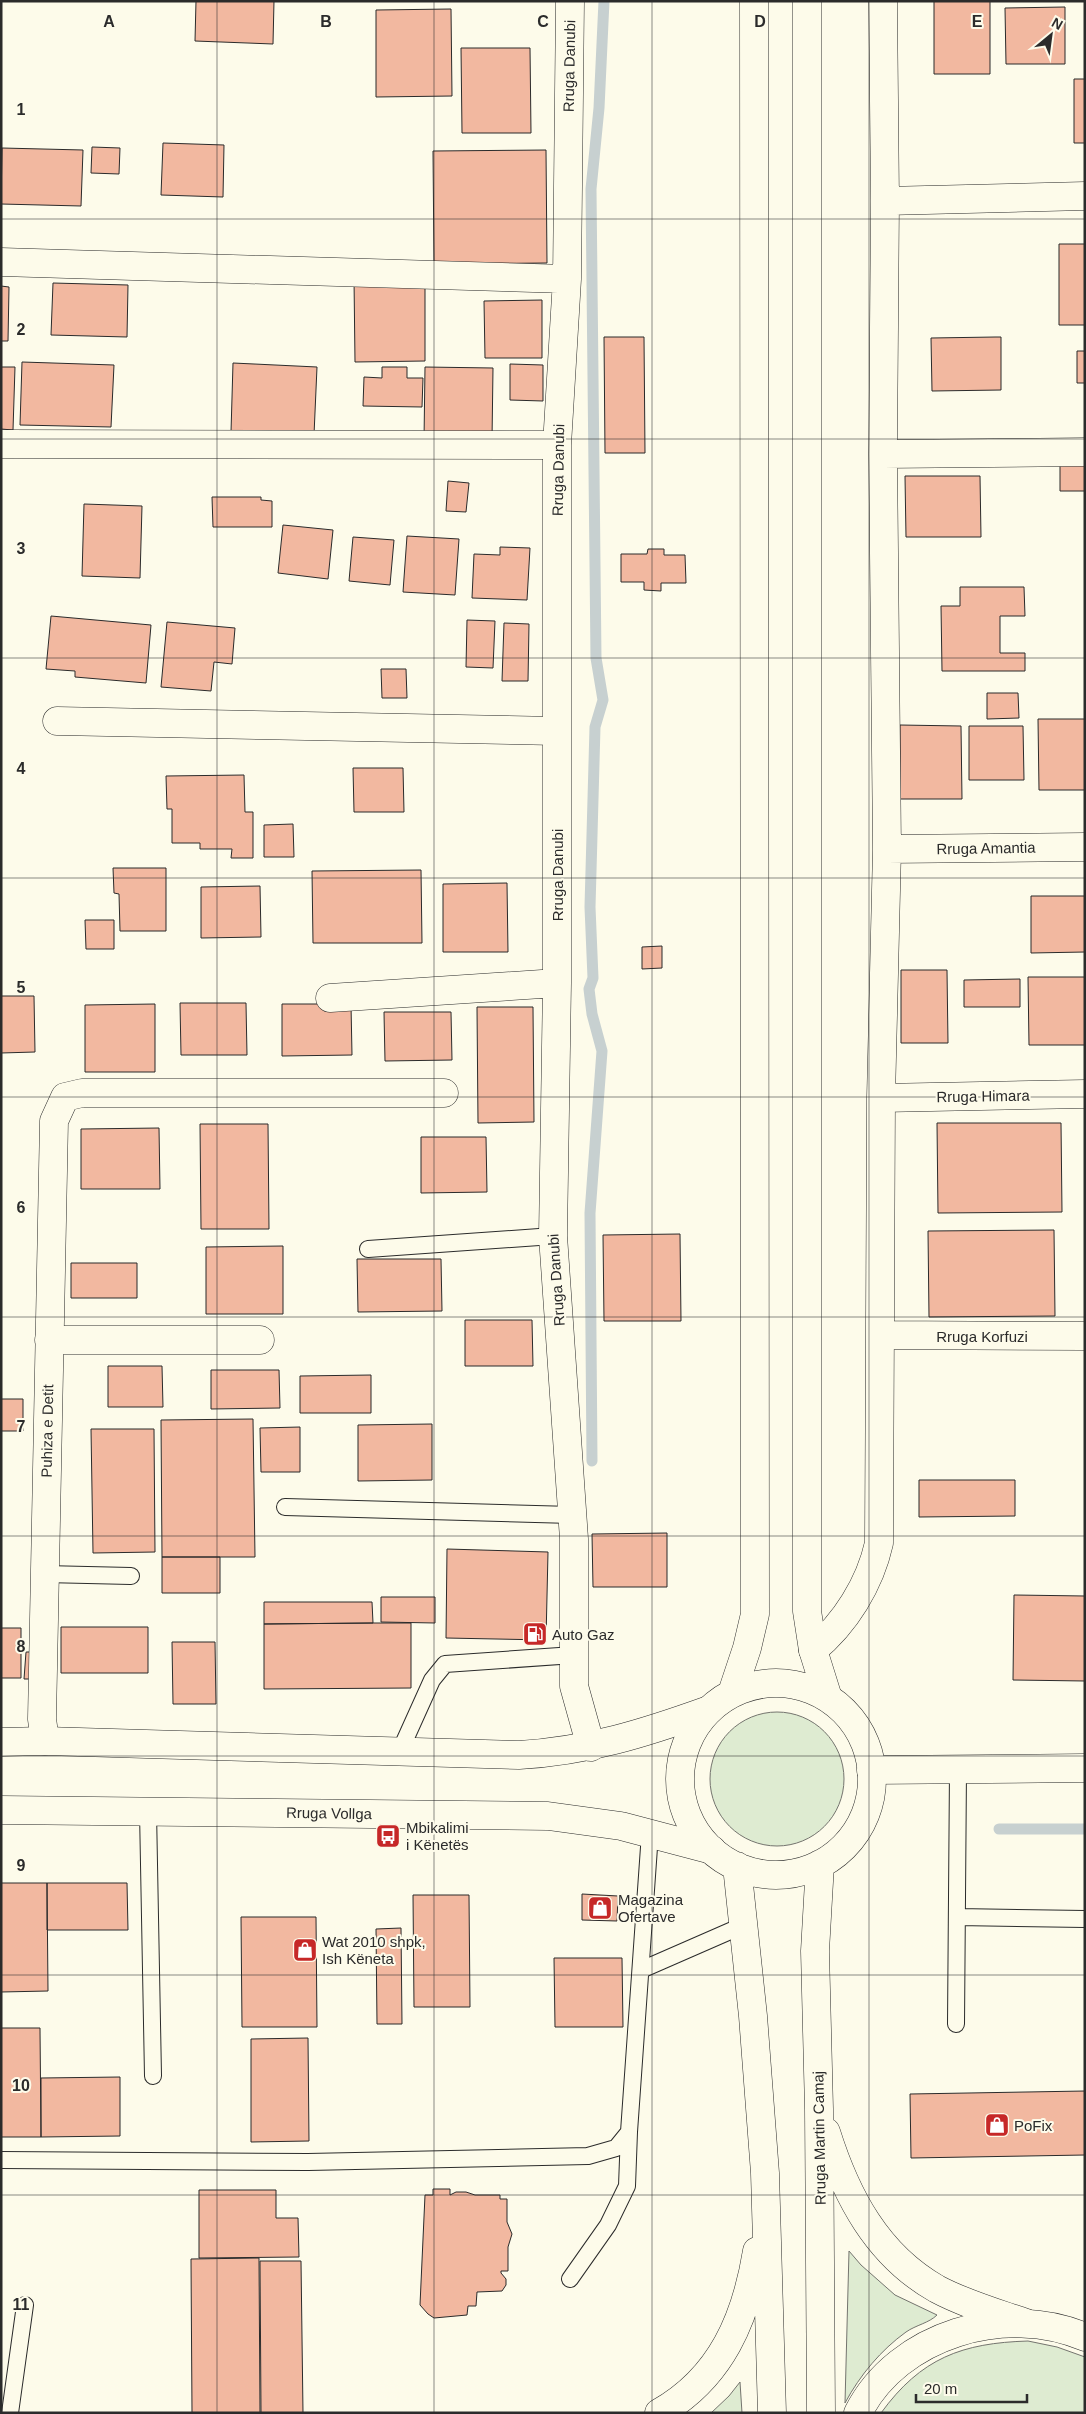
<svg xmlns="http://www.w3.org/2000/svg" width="1086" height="2414" viewBox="0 0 1086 2414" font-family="Arial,sans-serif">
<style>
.green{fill:#deebd1;stroke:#74746e}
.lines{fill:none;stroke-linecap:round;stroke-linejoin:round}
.stream{stroke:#c7d0d0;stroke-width:11}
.building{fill:#f2b8a0;stroke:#2b2b2b}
.service-casing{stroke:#2b2b2b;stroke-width:18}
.minor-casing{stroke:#2b2b2b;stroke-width:29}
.secondary-casing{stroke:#2b2b2b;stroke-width:29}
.primary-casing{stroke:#2b2b2b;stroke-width:29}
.trunk-casing{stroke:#2b2b2b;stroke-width:29}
.service{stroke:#fdfbea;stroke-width:16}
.minor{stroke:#fdfbea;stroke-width:28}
.secondary{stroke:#fdfbea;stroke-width:28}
.primary{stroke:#fdfbea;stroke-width:28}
.trunk{stroke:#fdfbea;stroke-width:28}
.grid{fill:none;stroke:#2b2b2b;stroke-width:1;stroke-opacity:0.55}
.labels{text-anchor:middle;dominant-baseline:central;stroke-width:4;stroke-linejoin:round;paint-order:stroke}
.street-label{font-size:15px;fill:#2b2b2b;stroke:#fdfbea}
.poi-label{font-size:15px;fill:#2b2b2b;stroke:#fdfbea;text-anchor:start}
.grid-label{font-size:16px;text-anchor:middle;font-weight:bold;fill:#2b2b2b;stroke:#fdfbea;stroke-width:4;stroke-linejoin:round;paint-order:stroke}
</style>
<rect width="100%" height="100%" fill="#fdfbea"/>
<!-- green -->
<path class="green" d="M710 1779a67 67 0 1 1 134 0a67 67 0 1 1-134 0Z
M849 2251 861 2265 895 2295 937 2315C929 2323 916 2325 906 2332 881 2350 860 2375 845 2403Z
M1028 2341 1057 2347 1085 2357V2413H881C921 2358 962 2343 1028 2341Z
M740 2382 742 2413H711L729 2396Z"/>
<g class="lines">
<!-- stream -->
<path class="stream" d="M592 1461 590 1213 602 1051 592 1014 589 989 593 978 590 907 595 727 603 700 596 658 591 189 599 108 604 1
M999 1829H1085"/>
</g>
<!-- building -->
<path class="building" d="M196 1H274L273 44 195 41Z
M934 1H990V74H934Z
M1065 7V64H1006L1005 8Z
M451 9 452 96 376 97V10Z
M461 48H530L531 133H462Z
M1074 79H1085V143H1074Z
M163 143 224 145 223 197 161 195Z
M92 147 120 148 119 174 91 173Z
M2 148 83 150 81 206 1 204Z
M546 150 547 263 434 264 433 151Z
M1059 244H1085V325H1059Z
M354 279 425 287V361L355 362Z
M53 283 128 285 127 337 51 335Z
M1 286 9 287 8 341H1Z
M542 300V358H485L484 301Z
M604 337H644L645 453H605Z
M995 337H1001V390L932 391 931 338Z
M1077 351H1085V383H1077Z
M22 362 114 365 111 427 20 425Z
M233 363 317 367 314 435 231 432Z
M510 364 543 365V401L510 400Z
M1 367H15L13 430 1 429Z
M382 367H407V378H423L422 407 363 406 364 377 382 378Z
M425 367 493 368 492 440H424Z
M1060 464H1085V491H1060Z
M905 476H980L981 537H906Z
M448 481 469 483 466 512 446 511Z
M212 497H261V500L272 501V527H213Z
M84 504 142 506 140 578 82 576Z
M283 525 333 530 328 579 278 573Z
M407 536 459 539 455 595 403 592Z
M353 537 394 540 390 585 349 581Z
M500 547 530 548 527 600 472 598 474 554 500 555Z
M648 549H664V555H685L686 583H661V591L644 590V582H621V554H647Z
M960 587H1024L1025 616H1000V653H1025V671H942L941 606H960Z
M51 616 151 625 146 683 75 677V671L46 669Z
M467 620 495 621 493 668 466 667Z
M167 622 235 628 232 664 214 662 211 691 161 687Z
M504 623 529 624 528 681H502Z
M381 669H406L407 698H382Z
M987 693H1018L1019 718 987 719Z
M1038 719H1085V790H1039Z
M900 725 961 726 962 799H900Z
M969 726H1023L1024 780H969Z
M353 768H403L404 812H354Z
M244 775 245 812H253V858H231L232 849H200V843H172V809H167L166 776Z
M293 824 294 857H264V825Z
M113 868H166V931H120L119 894 114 893Z
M421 870 422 943H313L312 871Z
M507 883 508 952H443V884Z
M260 886 261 937 201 938V887Z
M1031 896H1085V952L1031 953Z
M85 920H114V949H86Z
M662 946V968L642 969V947Z
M901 970H947L948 1043H901Z
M1028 977H1085V1045H1029Z
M1020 979V1007H964V980Z
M1 996H34L35 1052 1 1053Z
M180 1003H246L247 1055H181Z
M155 1004V1072H85V1005Z
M282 1004H351L352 1055 282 1056Z
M477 1007H533L534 1122 478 1123Z
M384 1012H451L452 1060 385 1061Z
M937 1123H1061L1062 1212 938 1213Z
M200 1124H268L269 1229H201Z
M159 1128 160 1189H81V1129Z
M421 1137H486L487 1192 421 1193Z
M1054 1230 1055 1316 929 1317 928 1231Z
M680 1234 681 1321H604L603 1235Z
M283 1246V1314H206V1247Z
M357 1259H441L442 1311 358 1312Z
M71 1263H137V1298H71Z
M465 1320H532L533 1366H465Z
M108 1366H162L163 1407H108Z
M211 1370H279L280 1408 211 1409Z
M371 1375V1413H300V1376Z
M1 1399H23V1431H1Z
M253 1419 255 1557H162L161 1420Z
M432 1424V1480L358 1481V1425Z
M300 1427V1472H261L260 1428Z
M91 1429H154L155 1552 93 1553Z
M919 1480H1015V1516L919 1517Z
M667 1533V1587H593L592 1534Z
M447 1549 548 1552 546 1640 446 1638Z
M162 1557H220V1593H162Z
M1014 1595 1085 1596V1681L1013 1680Z
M381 1597H435V1623L381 1622Z
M264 1602H372L373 1623 264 1624Z
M373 1623H411V1688L264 1689V1624Z
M61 1627H148V1673H61Z
M1 1628H21V1678H1Z
M172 1642H215L216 1704H173Z
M26 1652H35L34 1679H24Z
M1 1883H47L48 1991 1 1992Z
M47 1883H127L128 1930H47Z
M582 1894 618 1896 617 1921 582 1920Z
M413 1895H469L470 2007H414Z
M241 1917H316L317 2027H242Z
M401 1928 402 2024H377L376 1929Z
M554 1958H622L623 2027H555Z
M1 2028H40L41 2137H1Z
M308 2038 309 2141 251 2142V2039Z
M120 2077V2136L41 2137V2078Z
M1085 2091V2155L911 2158 910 2094Z
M433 2189H450V2195L456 2192H466L475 2195H500V2199H507V2222L512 2234 508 2247V2271H501V2273L506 2279V2285L502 2291 477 2292 476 2306H468L467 2315 434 2318 428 2314 420 2305 425 2195H433Z
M199 2190H276V2218H298L299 2257 199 2258Z
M259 2258 260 2413H192L191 2259Z
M260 2261H301L303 2413H261Z"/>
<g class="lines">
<defs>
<path id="service" d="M368 1249 553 1236
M285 1507 572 1515
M44 1574 131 1576
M400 1751 432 1680 445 1664 574 1655
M148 1811 153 2076
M957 1917 1085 1919
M641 1970 744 1925
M956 2024 958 1770
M1 2160 308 2162 588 2156 616 2148 629 2132 650 1833
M570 2279 608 2225 627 2186 629 2132
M10 2413 25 2305"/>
<path id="minor" d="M570 1 567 279 557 445V983L553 1236 574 1539V1686L591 1747
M885 201 1085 196
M1 262 567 279
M1 444 557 445
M883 454 1085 452
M57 721 557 731
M887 849 1085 847
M330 998 557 983
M881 1098 1085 1094
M880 1335 1085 1336
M49 1340H260
M813 1650C845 1624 870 1584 879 1543L881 1098 887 849 883 454 885 201 883 1
M45 1741 42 1719 54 1121 65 1097 82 1093H444
M871 1770 1085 1768"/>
<path id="secondary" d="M1 1742 45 1741 519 1755C588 1751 645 1733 709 1710
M1 1810 548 1816 621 1826 712 1850"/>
<path id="primary" d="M807 1V1611L813 1650 828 1698
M680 1779a96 96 0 1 1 192 0a96 96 0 1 1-192 0Z
M732 1693 747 1648 755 1614 754 1
M820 1864 815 1951 819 2109 821 2413
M737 1866 753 2016 765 2173 772 2413
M826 2132C846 2196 877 2255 937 2289 965 2304 997 2313 1026 2323
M659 2413C721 2378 746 2319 757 2251"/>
<path id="trunk" d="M858 2413C898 2334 1006 2303 1085 2337"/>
</defs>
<!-- service casing -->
<use href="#service" class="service-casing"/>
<!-- minor casing -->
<use href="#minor" class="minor-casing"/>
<!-- secondary casing -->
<use href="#secondary" class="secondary-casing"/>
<!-- primary casing -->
<use href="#primary" class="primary-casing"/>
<!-- trunk casing -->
<use href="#trunk" class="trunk-casing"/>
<!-- service -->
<use href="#service" class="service"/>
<!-- minor -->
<use href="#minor" class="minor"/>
<!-- secondary -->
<use href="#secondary" class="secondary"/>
<!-- primary -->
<use href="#primary" class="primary"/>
<!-- trunk -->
<use href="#trunk" class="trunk"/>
</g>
<!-- grid -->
<path class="grid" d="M217 1V2413M434 1V2413M652 1V2413M869 1V2413M1 219H1085M1 439H1085M1 658H1085M1 878H1085M1 1097H1085M1 1317H1085M1 1536H1085M1 1756H1085M1 1975H1085M1 2195H1085"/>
<!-- icons -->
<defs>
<symbol id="fuel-square" viewBox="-11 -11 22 22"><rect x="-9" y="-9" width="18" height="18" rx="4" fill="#c62828" stroke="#fdfbea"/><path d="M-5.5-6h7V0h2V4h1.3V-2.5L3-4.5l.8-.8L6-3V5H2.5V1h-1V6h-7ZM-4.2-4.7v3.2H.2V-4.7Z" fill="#fff"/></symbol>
<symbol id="bus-square" viewBox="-11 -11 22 22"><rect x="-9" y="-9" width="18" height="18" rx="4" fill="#c62828" stroke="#fdfbea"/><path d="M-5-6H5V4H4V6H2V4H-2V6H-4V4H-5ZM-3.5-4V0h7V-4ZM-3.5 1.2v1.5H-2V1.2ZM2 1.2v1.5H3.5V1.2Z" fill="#fff"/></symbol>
<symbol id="shop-square" viewBox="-11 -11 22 22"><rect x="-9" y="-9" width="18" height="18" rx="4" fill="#c62828" stroke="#fdfbea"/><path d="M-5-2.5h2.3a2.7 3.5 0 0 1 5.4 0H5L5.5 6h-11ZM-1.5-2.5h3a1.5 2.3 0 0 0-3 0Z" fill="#fff"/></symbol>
</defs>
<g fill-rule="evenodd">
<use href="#fuel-square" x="521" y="1620" width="28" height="28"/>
<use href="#bus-square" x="374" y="1822" width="28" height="28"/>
<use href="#shop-square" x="586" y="1894" width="28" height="28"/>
<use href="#shop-square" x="291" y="1936" width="28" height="28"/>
<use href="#shop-square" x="983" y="2111" width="28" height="28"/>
</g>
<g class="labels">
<!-- street labels -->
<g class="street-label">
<text transform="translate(569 66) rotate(-89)">Rruga Danubi</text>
<text transform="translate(558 470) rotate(-89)">Rruga Danubi</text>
<text transform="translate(986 848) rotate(-1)">Rruga Amantia</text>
<text transform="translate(557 875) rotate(-90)">Rruga Danubi</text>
<text transform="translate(983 1096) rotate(-1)">Rruga Himara</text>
<text transform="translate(556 1280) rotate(-94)">Rruga Danubi</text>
<text x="982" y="1336">Rruga Korfuzi</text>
<text transform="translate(47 1431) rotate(-89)">Puhiza e Detit</text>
<text transform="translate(329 1813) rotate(1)">Rruga Vollga</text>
<text transform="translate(819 2138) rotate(-91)">Rruga Martin Camaj</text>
</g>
<!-- poi labels -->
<g class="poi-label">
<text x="552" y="1634">Auto Gaz</text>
<text x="406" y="1827">Mbikalimi<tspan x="406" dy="17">i Kënetës</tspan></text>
<text x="618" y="1899">Magazina<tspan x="618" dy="17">Ofertave</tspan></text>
<text x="322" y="1941">Wat 2010 shpk,<tspan x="322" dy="17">Ish Këneta</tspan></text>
<text x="1014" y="2125">PoFix</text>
</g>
</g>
<g class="grid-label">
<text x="109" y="27">A</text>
<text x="326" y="27">B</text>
<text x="543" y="27">C</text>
<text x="760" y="27">D</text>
<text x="977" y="27">E</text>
<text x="21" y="115">1</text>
<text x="21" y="335">2</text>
<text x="21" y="554">3</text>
<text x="21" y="774">4</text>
<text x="21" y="993">5</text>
<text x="21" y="1213">6</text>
<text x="21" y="1432">7</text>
<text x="21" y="1652">8</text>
<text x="21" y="1871">9</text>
<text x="21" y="2091">10</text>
<text x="21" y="2310">11</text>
</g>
<!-- border -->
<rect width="1086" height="2414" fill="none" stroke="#2b2b2b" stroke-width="5"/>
<!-- north arrow -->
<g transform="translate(1051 35) rotate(29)" stroke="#fdfbea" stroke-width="4" paint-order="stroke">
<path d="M0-4L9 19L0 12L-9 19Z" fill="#2b2b2b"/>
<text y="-8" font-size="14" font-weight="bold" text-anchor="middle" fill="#2b2b2b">N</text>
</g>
<!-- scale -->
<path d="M916 2394v8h111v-8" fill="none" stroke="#2b2b2b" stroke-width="2.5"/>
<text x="924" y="2394" font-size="15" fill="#2b2b2b" stroke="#fdfbea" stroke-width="4" paint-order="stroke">20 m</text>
</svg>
